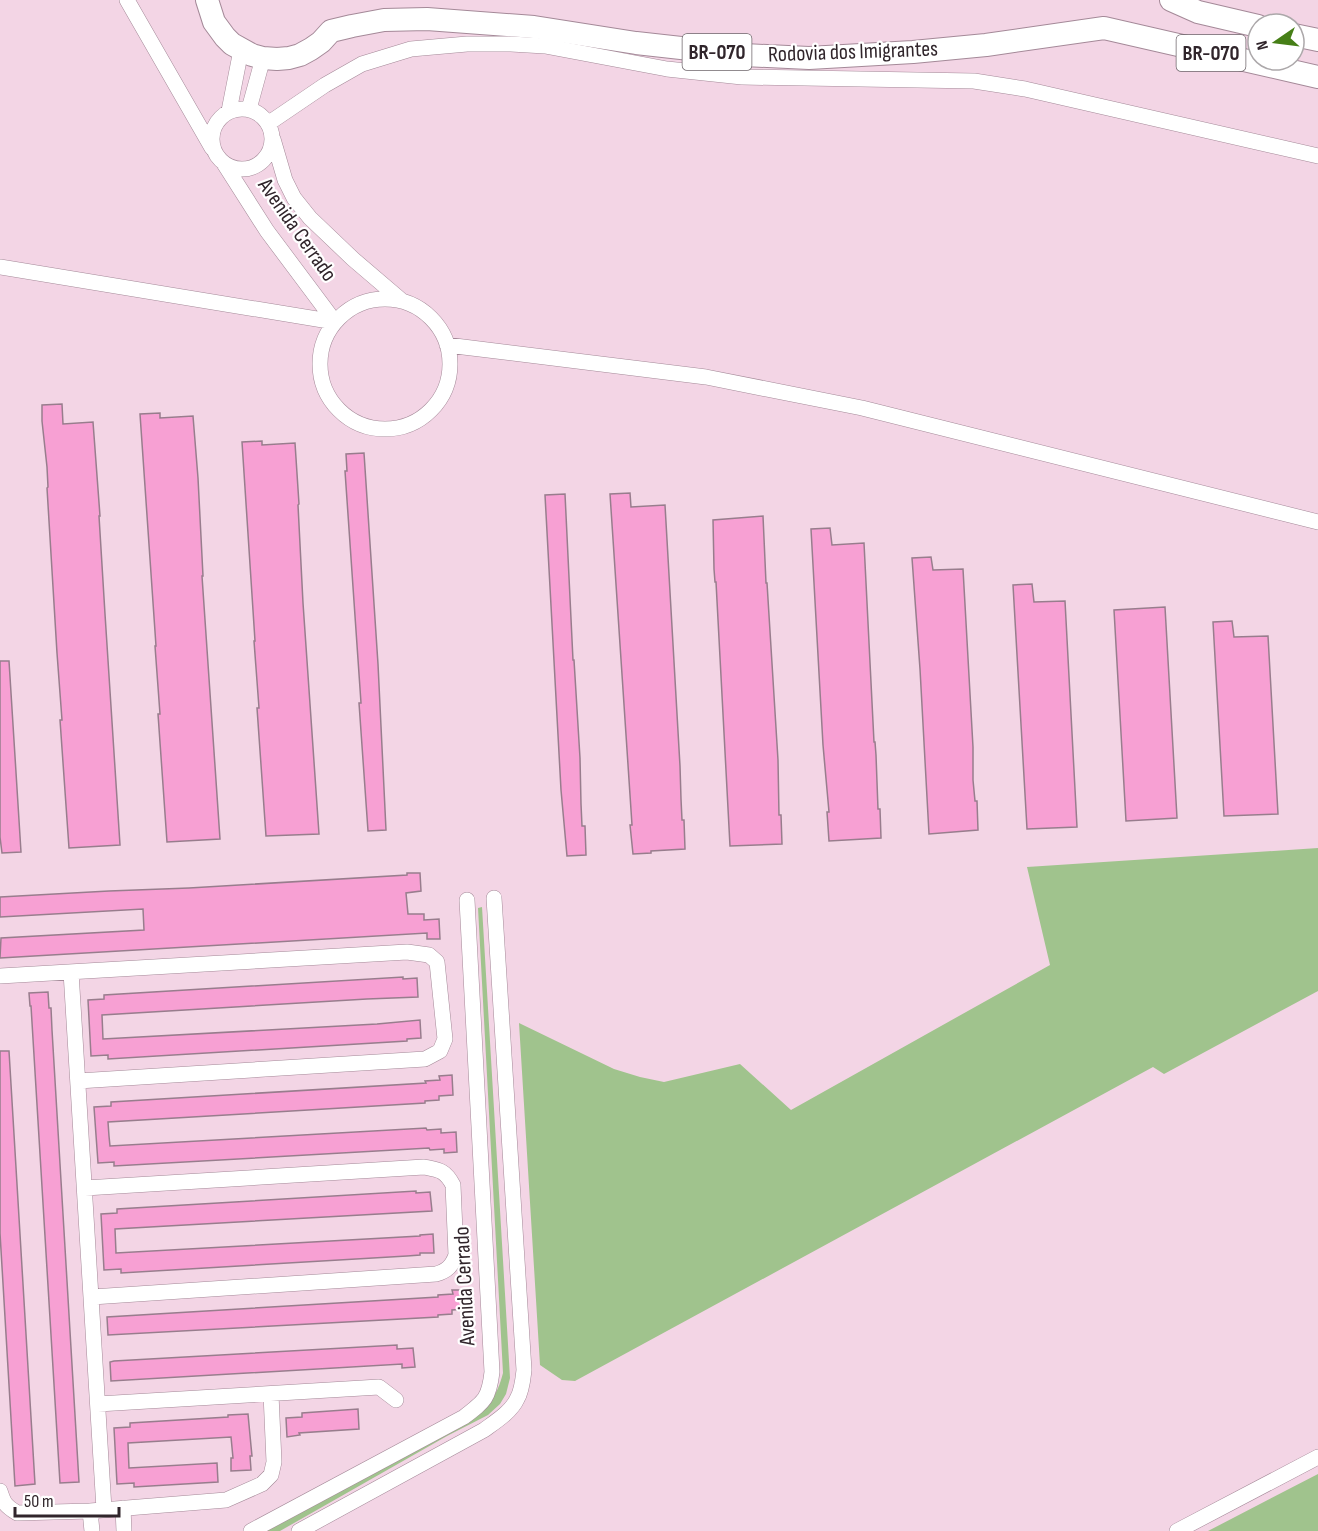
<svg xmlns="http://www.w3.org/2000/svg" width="1318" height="1531" viewBox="0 0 1318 1531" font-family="'Sofia Sans Condensed',sans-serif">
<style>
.green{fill:#a0c38d}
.building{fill:#f7a0d3;stroke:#987d8d;stroke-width:1.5}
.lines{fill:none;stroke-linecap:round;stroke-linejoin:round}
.minor-casing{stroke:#a48998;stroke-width:16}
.highway-casing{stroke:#a48998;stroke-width:24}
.minor{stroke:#fff;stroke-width:15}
.highway{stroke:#fff;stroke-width:22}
.labels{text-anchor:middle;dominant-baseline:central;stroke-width:4.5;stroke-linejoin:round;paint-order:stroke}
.shield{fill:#fff;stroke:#6e666b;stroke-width:1.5}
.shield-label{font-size:21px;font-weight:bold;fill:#30252b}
.street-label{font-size:22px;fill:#30252b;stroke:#fff}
</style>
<rect width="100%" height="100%" fill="#f3d5e5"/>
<!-- green -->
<path class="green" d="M1318 848V991L1164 1074 1153 1067 575 1381 562 1380 540 1365 519 1023 614 1069 640 1077 664 1082 740 1064 791 1110 1050 965 1027 867Z
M482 907 510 1378 506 1394 500 1404 488 1415 447 1436 280 1531H264L489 1403C496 1394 500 1385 503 1373L478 908Z
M1318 1474V1531H1208Z"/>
<!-- building -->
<path class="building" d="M62 404 63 424 93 422 100 516H99L105 614 120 845 69 848 60 720H62L57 653 47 488 48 487 47 467 42 421V405Z
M160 413V418L193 416 198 478 203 576H202L220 839 167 842 158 714H160L155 646H156L140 414Z
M262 441V445L295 443 299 504 298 505 303 603 319 834 266 836 257 708H259L254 641H255L242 442Z
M364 453 378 664 386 830 368 831 359 703H361L345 471H347L346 454Z
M630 493 631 507 665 505 680 766 681 799 682 820H684L685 849 651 851V853L633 854 630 825H632L610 494Z
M565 494 573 660H574L580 758 581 804 582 826H585L586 855 567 856 561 790 545 495Z
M763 516 766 583H767L778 760 779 815H781L782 844 730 846 716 582H715L714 569 713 520Z
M830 528 832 545 864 543 874 742H875L876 755 878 809H880L881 838 829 841 827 812H829L823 745 811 529Z
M931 557 933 570 963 569 973 747V780L975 801H977L978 830 929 834 920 669 912 558Z
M1032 584 1034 602 1065 601 1077 827 1027 829 1013 585Z
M1165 607 1177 818 1126 821 1114 610Z
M1232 621 1234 637 1268 636 1278 814 1224 816 1213 622Z
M0 661H9L21 852 2 853 0 837Z
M407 873H420L421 891 406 893 408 914H424V920L439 919 440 939H427V933L0 958 1 938 144 930 143 909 0 917V897L109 891 189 888 407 875Z
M403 977V979L417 978 418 997 367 999 102 1015 103 1039 377 1024 420 1020 421 1038 407 1039V1041L108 1059V1055L91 1056 88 1000 104 999V995Z
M48 992 49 1008H51L52 1030 79 1482 60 1483 31 1006H30L29 993Z
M0 1051H9L35 1484 15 1486 0 1233Z
M452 1075 453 1095 439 1096V1100L425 1101V1103L108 1122 109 1136 110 1146 426 1128 427 1130 441 1129V1133L456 1132 457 1152 444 1153V1149L430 1150 429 1148 114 1166V1162L98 1163 94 1107 111 1106V1102L426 1083 425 1081 440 1080 439 1076Z
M416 1191V1193L430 1192 432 1211 115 1229 116 1253 420 1236V1235L433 1234 434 1253H420V1255L407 1256 121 1273V1269L104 1270 101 1214 117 1213V1209Z
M452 1290H465L466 1309 452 1310V1314L438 1315V1317L108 1335 107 1317 438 1297V1295L453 1294Z
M397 1345V1349L413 1348 415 1367 402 1368V1364L111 1381 110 1362 114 1361Z
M358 1409 359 1429 299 1433 300 1435 287 1437 286 1418 302 1417V1413Z
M248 1414 251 1446 252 1456H250L251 1470 231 1471V1458H233L231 1437 128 1443 129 1468 217 1463 218 1482 134 1487V1483L117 1484 114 1428 130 1427V1423L228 1417V1415Z"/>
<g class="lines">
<defs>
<path id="minor" d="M127 0 212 148
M212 139a30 30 0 1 1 60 0a30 30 0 1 1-60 0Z
M249 109 263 58
M229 111 241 50
M269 123 325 85 362 64 411 49 467 44H511L545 46 667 69 742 77 974 81 1025 89 1318 156
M273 139 285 180 294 198 310 218 353 259 401 300
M223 162 267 231 335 322
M0 267 335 322
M320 364a65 65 0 1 1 130 0a65 65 0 1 1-130 0Z
M447 345 706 377 862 408 1318 522
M71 972 104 1509
M0 976 407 952 429 955 437 962 445 1039 440 1051 425 1059 78 1081
M85 1188 424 1167C439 1170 445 1170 453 1185L456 1255C452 1266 447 1271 436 1274L92 1297
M98 1404 379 1387 396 1400
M0 1491C4 1504 6 1506 17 1513L90 1511 226 1500 262 1484 271 1475 274 1462 271 1394
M123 1508 124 1531
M90 1511 92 1531
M251 1531 464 1417C485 1401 489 1398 492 1372L467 900
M299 1531 484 1430C495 1422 511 1412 517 1399 522 1391 523 1379 524 1370L494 898
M1177 1531 1318 1457"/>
<path id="highway" d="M207 0 214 22 225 37 232 44 252 55 263 58 277 59 289 58 300 55 311 49 321 42 331 31 352 26 384 20 427 19 534 27 636 43 744 55 809 58 913 52 986 45 1104 28 1318 77
M1171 0 1198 12 1258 26
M1294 35 1318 40"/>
</defs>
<!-- minor casing -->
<use href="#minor" class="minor-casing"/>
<!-- highway casing -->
<use href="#highway" class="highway-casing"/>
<!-- minor -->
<use href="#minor" class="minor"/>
<!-- highway -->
<use href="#highway" class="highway"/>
</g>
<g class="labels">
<!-- shield labels -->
<g class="shield">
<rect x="682.5" y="34" width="69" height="36" rx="4.5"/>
<rect x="1176.5" y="35" width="69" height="36" rx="4.5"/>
</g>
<g class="shield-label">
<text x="717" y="52">BR-070</text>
<text x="1211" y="53">BR-070</text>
</g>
<!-- street labels -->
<g class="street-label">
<text transform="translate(853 52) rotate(-2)">Rodovia dos Imigrantes</text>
<text transform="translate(297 230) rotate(55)">Avenida Cerrado</text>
<text transform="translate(465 1286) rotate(-93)">Avenida Cerrado</text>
</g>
</g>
<!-- north arrow -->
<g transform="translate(1276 42) rotate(256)"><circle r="28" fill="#ffffff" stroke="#aca8aa" stroke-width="1.5"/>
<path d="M0-4.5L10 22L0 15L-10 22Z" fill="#467f17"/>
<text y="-9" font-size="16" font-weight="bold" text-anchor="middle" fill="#30252b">N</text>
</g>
<!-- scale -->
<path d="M15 1507v9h104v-9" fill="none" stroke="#30252b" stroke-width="3"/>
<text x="24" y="1507" font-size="18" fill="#30252b" stroke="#ffffff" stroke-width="4.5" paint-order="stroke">50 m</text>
</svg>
